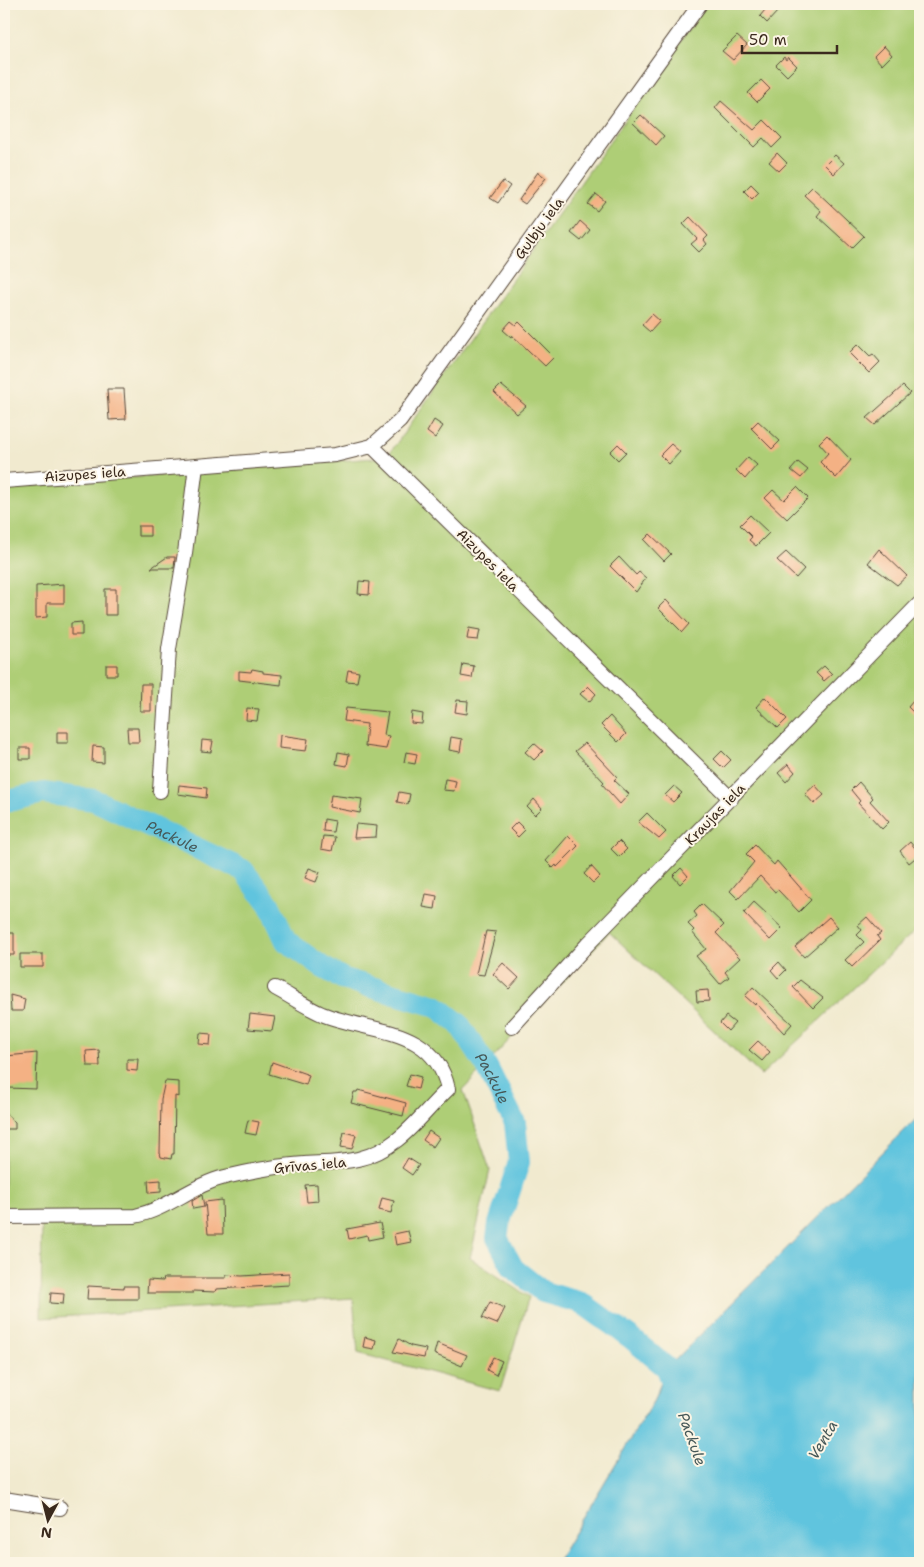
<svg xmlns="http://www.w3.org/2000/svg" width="924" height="1567" viewBox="0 0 924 1567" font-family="'Shantell Sans',sans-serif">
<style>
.green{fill:#aece76;stroke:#747c4a}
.water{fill:#60c4de;stroke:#4e777e}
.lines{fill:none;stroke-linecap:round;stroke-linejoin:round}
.river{stroke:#60c4de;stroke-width:22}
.building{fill:#f4b184}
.minor-casing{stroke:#564739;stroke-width:16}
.minor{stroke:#fff;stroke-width:14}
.labels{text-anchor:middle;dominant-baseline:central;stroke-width:4;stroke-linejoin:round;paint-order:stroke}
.street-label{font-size:14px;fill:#3b2a1e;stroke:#fcf5e5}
.water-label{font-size:15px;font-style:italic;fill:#465858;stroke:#fcf5e5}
</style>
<rect width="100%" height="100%" fill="#fcf5e5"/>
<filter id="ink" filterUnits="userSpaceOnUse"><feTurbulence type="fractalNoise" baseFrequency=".02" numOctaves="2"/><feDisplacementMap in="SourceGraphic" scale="10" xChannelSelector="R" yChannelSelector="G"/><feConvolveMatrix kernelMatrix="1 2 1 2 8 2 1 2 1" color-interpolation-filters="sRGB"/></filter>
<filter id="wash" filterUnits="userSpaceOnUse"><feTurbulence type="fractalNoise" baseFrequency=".0096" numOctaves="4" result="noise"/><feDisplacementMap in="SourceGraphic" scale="20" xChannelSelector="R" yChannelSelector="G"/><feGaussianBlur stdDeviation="1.12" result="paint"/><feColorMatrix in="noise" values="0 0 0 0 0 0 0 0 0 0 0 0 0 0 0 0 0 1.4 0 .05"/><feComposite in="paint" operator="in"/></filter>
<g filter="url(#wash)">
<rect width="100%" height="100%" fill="#f1eacf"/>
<!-- green -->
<path class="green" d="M707 4H920V926L761 1075 609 932 463 1090 490 1170 470 1258 529 1297 500 1391 358 1353 353 1298 41 1318 42 1211 4 1213V488L387 457Z"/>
<!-- water -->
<path class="water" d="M920 1115V1563H556L654 1400 667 1368Z"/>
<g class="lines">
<!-- river -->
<path class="river" id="s1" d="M4 802 43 793 94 800 243 870 269 904 286 941 322 967 344 979 436 1006 459 1024 487 1067 515 1123 519 1162 499 1224 497 1238 513 1268 543 1292 582 1303 631 1338 667 1368 677 1397"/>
</g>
<g id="blocks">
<!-- building -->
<path class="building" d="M770 4 778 11 767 23 760 16Z
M737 36 747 45 733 60 722 51Z
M884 46 892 55 882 65 874 56Z
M784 57 786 60 788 57 797 66 787 76 776 65Z
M761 80 770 89 757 102 748 93Z
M721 101 754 130 764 120 782 138 772 148 763 138 754 147 715 108Z
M641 115 664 136 656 145 633 123Z
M777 153 787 163 779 171 769 162Z
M835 155 844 163 834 174 825 165Z
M538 172 546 178 525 204 519 200Z
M503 181 510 186 498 203 490 198Z
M751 184 759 192 752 199 744 191Z
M812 187 864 236 852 248 817 216 821 211 804 195Z
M596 194 605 201 597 211 588 204Z
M690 217 708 236 704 240 707 244 699 252 691 244 697 239 683 224Z
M580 221 590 230 581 241 571 233Z
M652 314 660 321 650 332 642 325Z
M511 321 516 325 519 322 554 357 545 366 512 335 511 337 503 330Z
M858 344 870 356 873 354 880 362 869 373 849 353Z
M501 385 526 406 517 414 494 392Z
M903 386 910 393 875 425 867 418Z
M107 389H124L126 419 109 420Z
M434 420 443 426 435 438 427 432Z
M758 421 780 441 772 449 751 428Z
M827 435 851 460 836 478 820 462 828 453 819 443Z
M618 444 626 452 618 460 610 452Z
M671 444 680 452 669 464 660 455Z
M748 457 757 465 745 479 736 470Z
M798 462 808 470 801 478 791 470Z
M797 487 808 498 787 519 765 498 773 490 784 500Z
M750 515 769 533 756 546 749 540 752 537 740 525Z
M138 526H150V536H138Z
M650 534 671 554 664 561 644 540Z
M879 549 907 576 897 585 868 563Z
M786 552 804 569 796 578 777 560Z
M167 557H175L174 568H151Z
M619 557 636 575 639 572 646 578 636 592 610 566Z
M359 581 370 582 369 595 358 594Z
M64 584V603H47V617L36 618V586Z
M105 589H116V615H105Z
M666 600 689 624 682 632 658 608Z
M82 622V635H71V623Z
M469 628 480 630 478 640 467 639Z
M463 664 474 666 472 678 461 676Z
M106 665H117V675H106Z
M824 666 832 674 824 681 816 673Z
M252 669 263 671V673L282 675 281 685 239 680V671L251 672Z
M348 670 359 672 357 682 346 681Z
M141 684H151V711H140Z
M588 686 596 694 589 702 580 694Z
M920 693V719L908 707Z
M765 697 787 719 778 728 756 707Z
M457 700 468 701 467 714 455 712Z
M247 708 259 709 257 721 246 720Z
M346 708 388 712 384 735 389 736 386 749 365 746 367 724 344 721Z
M412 712 423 714 422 724 411 723Z
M610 716 626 734 618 742 601 725Z
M127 728H138L139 742H128Z
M57 732H68V743H57Z
M280 735 308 739 306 751 279 748Z
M451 737 462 739 460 752 449 750Z
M202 740 213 741 211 752 201 751Z
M534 743 543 751 534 760 525 752Z
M585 743 617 777 614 780 629 794 620 804 602 784 604 782 575 751Z
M93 746 104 747V763L92 762Z
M19 748H30V759H19Z
M722 751 731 760 723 768 714 759Z
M338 752 349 754 347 766 336 764Z
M406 752 417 754 415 764 404 762Z
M788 764 795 772 786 782 778 773Z
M445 779 456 781 454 791 443 790Z
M859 782 873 798 870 801 889 822 882 829 858 803 860 801 851 790Z
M179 785 207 788 206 798 178 794Z
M815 785 824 795 814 804 805 794Z
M674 786 682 793 673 802 665 795Z
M399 792 410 794 408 804 397 802Z
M331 795 362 799 360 813 329 807Z
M534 799 542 808 535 815 527 807Z
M647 813 666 832 659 839 638 822Z
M324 819 335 821 333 832 323 831Z
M517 822 525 830 518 837 510 829Z
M356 824 377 826 376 837 354 838Z
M323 836 335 837 332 851 321 849Z
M568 836 578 846 557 867 556 865 553 868 546 861Z
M619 841 627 849 619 857 611 849Z
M910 842 920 854 909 863 900 851Z
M755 845 774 865 777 861 811 900 799 912 778 890 775 892 760 876 738 899 730 891 754 862 746 854Z
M591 866 600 876 593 883 584 874Z
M309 868 320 872 316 882 305 878Z
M681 868 688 876 680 884 673 876Z
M426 894 437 896 435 909 423 907Z
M754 902 782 928 770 940 744 913Z
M702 904 724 925 716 933 740 958 725 972 729 977 720 984 696 956 706 949 692 932 694 930 688 924 697 916 694 912Z
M829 917 838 927 804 957 795 947Z
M867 917 881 933 877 936 880 940 852 967 845 960 864 942 857 935 862 930 858 925Z
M486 931 496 932 484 975 476 974Z
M4 933H14V955H4Z
M20 954H43V967H20Z
M779 962 786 970 778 978 771 970Z
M503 963 519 978 509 989 493 974Z
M800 980 823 998 813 1008 793 987Z
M753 987 792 1024 784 1033 756 1003 755 1005 745 996Z
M708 990 709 1001 697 1002 696 991Z
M10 995 25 999 23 1011H11Z
M250 1014 275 1017 272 1031 248 1029Z
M726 1016 735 1023 728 1031 720 1023Z
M200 1033 211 1034 210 1045 199 1044Z
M758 1041 770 1052 762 1061 749 1050Z
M99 1050 100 1066H87L86 1051Z
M37 1053 36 1089 8 1088 6 1056Z
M127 1059H138L137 1071 127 1070Z
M272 1062 309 1075 306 1085 269 1074Z
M410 1074 421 1077 418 1089 406 1086Z
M165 1081 179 1082V1097L175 1096 174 1154H172L171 1159 161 1157 160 1153 161 1099Z
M358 1090 406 1103 403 1116 351 1103 354 1092H357Z
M4 1112 15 1122V1129H4Z
M248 1120 259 1122 256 1135 245 1133Z
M429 1131 439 1138 433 1147 423 1140Z
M344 1132 356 1135 352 1149 341 1147Z
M408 1158 419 1165 412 1175 402 1168Z
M161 1180V1192L149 1193 148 1181Z
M317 1184 318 1201 307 1202 305 1185Z
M202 1195 204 1207 193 1209 192 1201Z
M382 1198 394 1201 391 1213 379 1210Z
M222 1200 223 1234H208L205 1202Z
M380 1223 383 1237 368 1240 367 1235 349 1239 347 1229Z
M408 1231 411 1242 396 1245 394 1234Z
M289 1273V1285L216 1289 215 1292 193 1291V1293H147L148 1280 163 1281 164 1278H226V1275L242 1276Z
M88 1286 124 1288V1286H138V1299H87Z
M51 1293 64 1294 63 1304 50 1303Z
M490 1302 505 1308 497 1324 482 1318Z
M365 1337 376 1340 374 1349 363 1347Z
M399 1339 411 1346 426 1349 424 1358 393 1352Z
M437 1343 467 1355 462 1366 434 1354Z
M493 1357 502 1361 496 1375 487 1370Z"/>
</g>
</g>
<g filter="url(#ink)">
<use href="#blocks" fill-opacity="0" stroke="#564739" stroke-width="1"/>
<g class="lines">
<defs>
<path id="minor" d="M372 446 731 799
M4 481 335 455 372 446 400 421 700 4
M160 791 169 649 185 553 196 466
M512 1027 587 945 920 603
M4 1217 135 1216C168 1209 192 1185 225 1177 244 1173 265 1168 284 1166 327 1160 360 1169 397 1140 415 1126 431 1105 448 1089 434 1025 371 1034 322 1014 306 1007 290 996 275 988
M4 1499 60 1508"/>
</defs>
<!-- minor casing -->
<use href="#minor" class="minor-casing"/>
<!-- minor -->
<use href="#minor" class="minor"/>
</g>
</g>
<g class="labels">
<!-- street labels -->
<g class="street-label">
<text transform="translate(539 228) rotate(-54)">Gulbju iela</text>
<text transform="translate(85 474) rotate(-4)">Aizupes iela</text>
<text transform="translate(488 560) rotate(45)">Aizupes iela</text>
<text transform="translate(715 814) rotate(-46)">Kraujas iela</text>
<text transform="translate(310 1165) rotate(-5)">Grīvas iela</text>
</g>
<!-- water labels -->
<g class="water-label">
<text stroke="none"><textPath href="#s1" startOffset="178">Packule</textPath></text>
<text stroke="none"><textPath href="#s1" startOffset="598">Packule</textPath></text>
<text transform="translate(692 1439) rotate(70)">Packule</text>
<text transform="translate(823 1440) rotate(-59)">Venta</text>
</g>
</g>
<!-- margin -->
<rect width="924" height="1567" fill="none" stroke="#fcf5e5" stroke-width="20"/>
<!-- north arrow -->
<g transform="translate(48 1520) rotate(187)" stroke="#fcf5e5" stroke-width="4" paint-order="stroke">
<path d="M0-4L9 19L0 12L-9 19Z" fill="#3b2a1e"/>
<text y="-8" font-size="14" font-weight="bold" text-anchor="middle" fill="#3b2a1e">N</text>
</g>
<!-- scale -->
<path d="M742 45v8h95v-8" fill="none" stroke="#3b2a1e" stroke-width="2.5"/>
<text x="749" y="45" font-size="15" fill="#3b2a1e" stroke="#fcf5e5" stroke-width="4" paint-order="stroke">50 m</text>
</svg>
